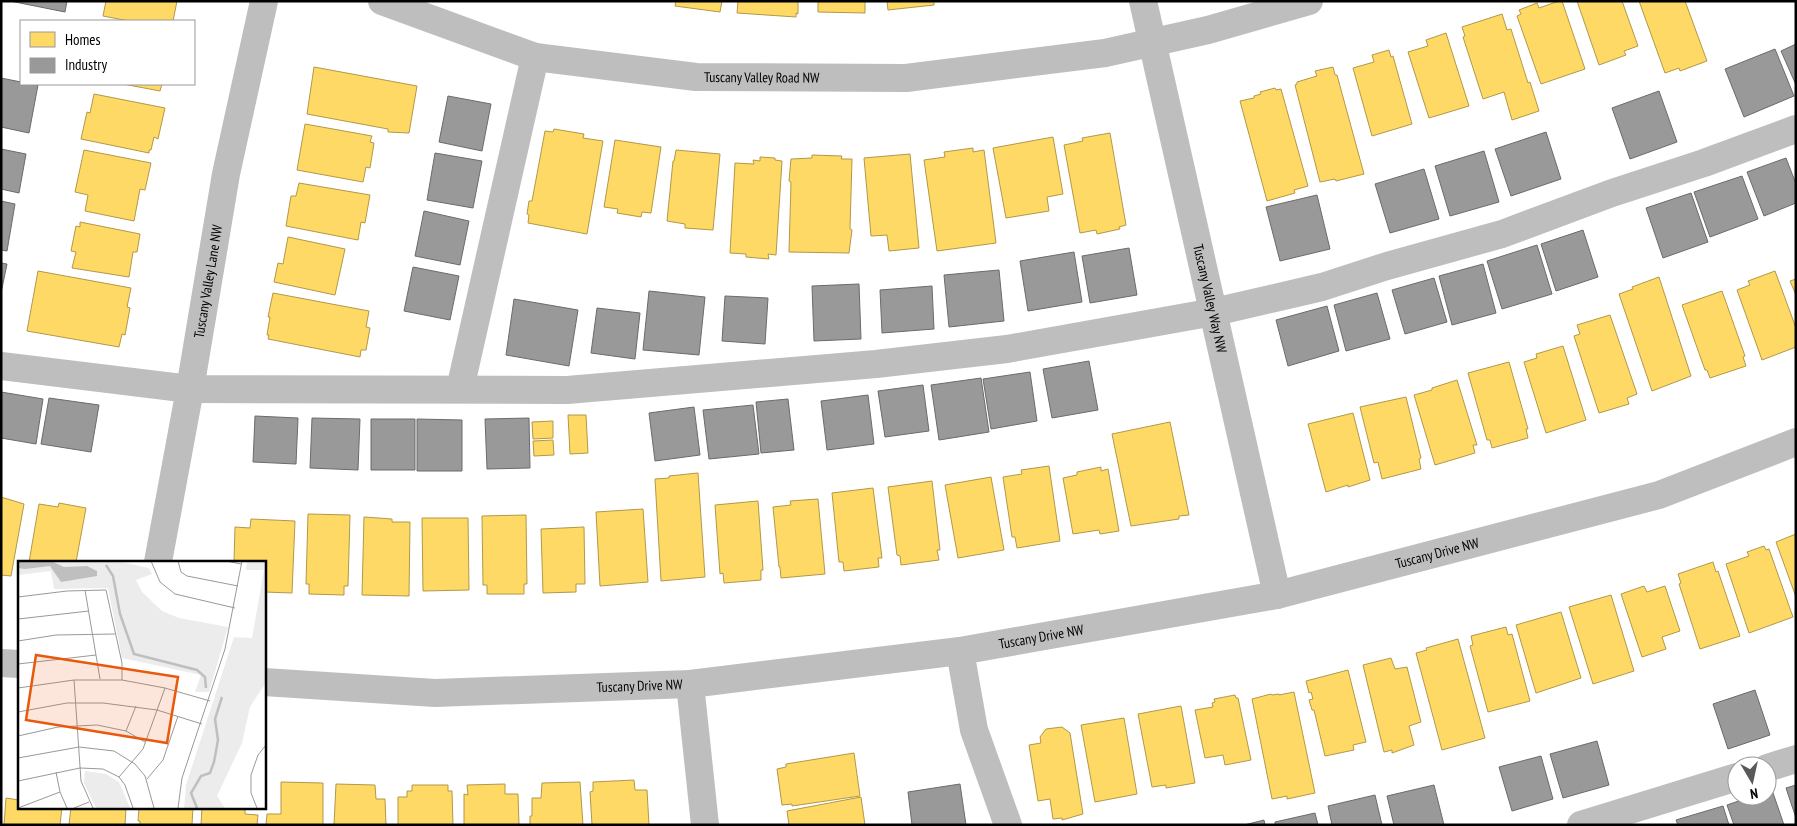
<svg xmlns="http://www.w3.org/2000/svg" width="1797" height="826" viewBox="0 0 1797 826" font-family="'PT Sans Narrow',sans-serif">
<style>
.homes{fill:#ffd966;stroke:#b29847}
.industry{fill:#999;stroke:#6b6b6b}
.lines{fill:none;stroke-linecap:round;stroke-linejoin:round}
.minor{stroke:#bebebe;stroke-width:28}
.labels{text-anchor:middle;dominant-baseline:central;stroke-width:5;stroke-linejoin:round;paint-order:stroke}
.street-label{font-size:14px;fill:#000;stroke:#fff}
.inset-river{fill:none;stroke:#bfbfbf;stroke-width:2.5}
.inset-road{fill:none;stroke:#999;stroke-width:1}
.view{fill:#e8590c;fill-opacity:0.15;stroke:#e8590c;stroke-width:2.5}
.inset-edge{fill:none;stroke:#000;stroke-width:2.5}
</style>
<rect width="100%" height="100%" fill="#fff"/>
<!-- homes -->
<path class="homes" d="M106 1H177L173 21H129L103 16Z
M676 1H722L720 12 675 6Z
M738 1H798V14L796 13V17L737 13Z
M818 1H865V13L818 12Z
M887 1H934V5L888 10Z
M1559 1H1562L1585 69 1541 84 1517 16 1521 14 1519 10 1537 3 1539 8Z
M1577 1H1622L1638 46 1624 51 1626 55 1599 65Z
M1639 1H1685L1707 61 1680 71 1679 68 1665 73Z
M1502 14 1507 30 1511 29 1528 83 1530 82 1539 111 1512 120 1504 92 1483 99 1463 37 1465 36 1462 27Z
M1446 33 1469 106 1429 118 1408 52 1428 46 1426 40Z
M1389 50 1391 57 1393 56 1412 124 1372 136 1353 68 1374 62 1372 55Z
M314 67 417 86 409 133 388 132V129L307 114Z
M1333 67 1335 75H1337L1364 174 1336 181 1335 179 1320 182 1295 85 1297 84V82L1317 76 1315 71Z
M123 84H162L160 91Z
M1275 88 1276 90 1281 89 1308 186 1294 190 1295 193 1267 201 1240 101 1254 98V96L1261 94 1260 92Z
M94 94 165 108 158 139 154 137 151 150H149V153L81 139 87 112 90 113Z
M305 124 372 136 370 142 374 143 370 168 366 167 363 182 297 170Z
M554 129 584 134 583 138 603 141 587 234 528 223 529 215 527 214 529 201H532L545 131 553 132Z
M1110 133 1126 225 1119 227 1120 229 1097 234 1096 230 1080 233 1064 145 1083 141 1082 138Z
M1053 137 1063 194 1047 197 1049 211 1006 218 993 148Z
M615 140 661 147 651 213 642 212 641 217 617 213 618 209 604 207Z
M973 148V152L984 150 996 243 937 251 924 160 945 157 944 152Z
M84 150 151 163 145 190 140 189 134 221 85 211 88 195 75 192Z
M676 150 720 154 713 230 685 228V224L667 221 673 161H674Z
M910 154 919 248 889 251 887 235 871 236 864 158Z
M812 155 842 156 841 159H852L850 229 852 230 849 253 789 252 791 182 789 181 791 159 812 158Z
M760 157 775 158V160L782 161 776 255 768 254 769 259 746 257V254L730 253 735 163 754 164 753 160 760 161Z
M299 183 370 195 365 223 361 222 358 240 286 226 291 196H296Z
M80 222 140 234 137 252H133L129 277 72 268 76 252 71 251 76 226 80 227Z
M288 237 345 249 335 295 274 282 278 263 283 264Z
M38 271 131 288 127 307 130 308 125 335 122 334 119 347 27 331Z
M1775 271 1796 328V347L1762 360 1737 290 1750 285 1748 281Z
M1659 277 1691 376 1652 391 1619 294 1633 289 1632 287Z
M1796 279V295L1790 281Z
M1722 291 1745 356 1743 357 1746 366 1710 378 1707 370H1705L1682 305Z
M273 293 369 311 366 327 370 328 366 350H361L360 357 268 339 269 335H267L270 317H268Z
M1610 315 1637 394 1627 398 1629 404 1599 413 1574 336 1580 334 1577 325Z
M1563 346 1586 420 1546 433 1524 362 1537 358 1536 354Z
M1509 362 1528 429H1526L1528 438 1492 448 1490 440H1487L1468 373Z
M1457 380 1477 445H1473L1475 453 1435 465 1414 395 1432 390V388Z
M1406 397 1421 458 1419 459 1421 469 1382 479 1378 462 1374 463 1360 407Z
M1353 413 1370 480 1348 487V485L1326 492 1308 424Z
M568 415H586L588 453 570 454Z
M553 421V438L533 439 532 422Z
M1170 422 1189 515 1179 516V519L1131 526 1112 434Z
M553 440 554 455 534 456 533 441Z
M1049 466 1060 541 1017 548 1015 537H1012L1003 477 1022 474 1021 470Z
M1101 467V471L1108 469 1119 531 1100 534 1099 530 1073 534 1063 478 1077 475V472Z
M698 473 705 577 661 581 655 479 669 478V476Z
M991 477 1004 550 958 558 945 485Z
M932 481 940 550H937L939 560 901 565 900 556 897 555 888 487Z
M873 488 882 558H878L879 567 844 571 843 562H839L832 493Z
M1 497 24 504 11 576 1 575Z
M818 499 825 574 781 578 780 567H779L773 507 791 505 790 501Z
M758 501 763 570H761V580L724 583 723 573 720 574 715 505Z
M59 503 86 508 76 562H29L39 504 58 507Z
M643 509 648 582 600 586 596 512Z
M308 514 350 515 348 586H344V595L309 594V584H306Z
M526 515 527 584H524V594H487V585H483L482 516Z
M364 517 392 519V522H410L409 596 362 595Z
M422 518H468L469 590 423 591Z
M251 519 295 521 292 593 264 592V562H234L235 527 250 528Z
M584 527 585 584H576V592L543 593 541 529Z
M1796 534V597L1776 542Z
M1764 546 1766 550 1769 549 1793 617 1749 633 1726 564 1749 556 1747 552Z
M1713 562 1716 572 1718 571 1740 636 1700 649 1679 584 1681 583 1678 574Z
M1644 586 1647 592 1665 586 1680 631 1662 637 1666 649 1642 657 1621 594Z
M1611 595 1634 671 1593 684 1569 607Z
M1561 612 1581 678 1536 693 1516 625Z
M1506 627 1508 635 1512 634 1530 701 1488 712 1470 646 1473 645 1471 636Z
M1458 639 1485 738 1442 750 1416 653 1427 650 1426 648Z
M1391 658 1395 669 1407 667 1421 722 1409 726 1414 745 1392 753V750L1384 752 1363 665Z
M1348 670 1366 742 1353 745 1354 750 1325 756 1314 710H1312L1309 700 1313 699 1311 692 1309 693 1306 681Z
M1294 692 1315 793 1287 799V796L1272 799 1252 699 1271 694 1272 695 1279 694V695Z
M1235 695 1236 698H1238L1251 760 1225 765 1223 755 1205 758 1195 710 1213 707 1212 703 1215 702 1214 699Z
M1181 706 1195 783 1166 788V785L1152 787 1138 714Z
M1124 718 1137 794 1095 802 1081 725Z
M1062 727 1070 733 1083 814 1062 820V818L1053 819 1050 799 1038 801 1029 745 1041 743 1040 737 1046 729Z
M854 753 860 796 792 806V804L782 805 777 769 786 767V764Z
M634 780 635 790H647L649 825H592L590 792 593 791V782Z
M281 782 323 783V825H266L267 814H281Z
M580 782 583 825H530V816H532V798H541L542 783Z
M336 784 375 785 376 799H385L386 825H334Z
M505 784V794H518L519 825H464V794L468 795 467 785Z
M412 785H448V791H452L453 825H398V797H407V791H412Z
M861 797 865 825H789L787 811Z
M6 798 19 800V807H62L60 825H4Z
M71 807H126L125 825H69Z
M140 807H193L192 825H140V821H138L139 808Z
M202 807H245V814L258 815 257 825H201Z"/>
<!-- industry -->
<path class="industry" d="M10 1H67L65 12Z
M1796 44V85L1781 51Z
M1775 49 1794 96 1744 117 1725 69Z
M1 78 21 82V84L38 85 29 133 1 127Z
M1659 91 1677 142 1630 159 1612 108Z
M448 96 491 104 482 151 439 142Z
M1546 132 1561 179 1511 196 1495 149Z
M1 149 26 154 19 193 1 189Z
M1484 151 1499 202 1450 216 1435 166Z
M435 153 482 161 473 208 427 200Z
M1786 158 1796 184V203L1764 216 1747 172Z
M1424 169 1439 219 1390 233 1375 184Z
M1742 176 1758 219 1710 237 1694 192Z
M1691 193 1708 242 1663 258 1646 208Z
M1317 195 1330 249 1280 261 1266 207Z
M1 201 15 204 7 251 1 250Z
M424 211 469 221 460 265 415 256Z
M1583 230 1598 277 1556 291 1541 244Z
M1537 245 1552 294 1502 309 1487 261Z
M1129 248 1137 295 1090 303 1082 256Z
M1074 252 1082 302 1028 311 1020 261Z
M1 263 7 264 1 293Z
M1483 264 1496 313 1452 325 1439 276Z
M413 267 459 276 450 320 404 311Z
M999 270 1004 321 949 327 944 275Z
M1434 278 1447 322 1405 334 1392 290Z
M859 284 861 339 814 341 812 286Z
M932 286 934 329 882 333 880 290Z
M649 291 705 297 699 355 643 350Z
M1377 293 1390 339 1346 351 1334 305Z
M725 296 768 298 765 344 722 341Z
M514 299 578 310 569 366 506 355Z
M1327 306 1339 351 1288 366 1276 320Z
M597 308 640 313 635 359 591 353Z
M1089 361 1098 410 1052 418 1043 369Z
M1030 372 1037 421 991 429 983 379Z
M981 378 989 432 939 440 931 385Z
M923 385 929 431 885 437 878 391Z
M1 392 43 399 36 444 1 438Z
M868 395 874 444 827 450 821 401Z
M49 398 99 405 91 452 41 444Z
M788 399 794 450 761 453 756 402Z
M753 405 759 454 709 459 703 410Z
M694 407 700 455 655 461 649 413Z
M255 416 298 418 296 464 253 462Z
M312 418 360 419 358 470 310 468Z
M529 418 530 468 487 469 485 419Z
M371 419H415V470H371Z
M417 419 462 420V471H417Z
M1755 690 1770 735 1728 749 1713 704Z
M1597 741 1609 785 1563 798 1550 754Z
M1541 756 1553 799 1512 811 1499 767Z
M960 784 966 825H912L908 792Z
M1434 785 1444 825H1394L1387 796Z
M1796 785V818L1786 788Z
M1772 790 1784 825H1734L1727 805 1753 796H1767V792Z
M1375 795 1382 825H1332L1328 806Z
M1723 806 1729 825H1678L1676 820Z
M1315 813 1318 825H1275V822Z
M1264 820 1265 825H1244Z"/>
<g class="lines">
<!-- minor -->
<g class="minor">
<path id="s1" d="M382 1 535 57 696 77 906 78 1105 53 1208 30 1309 1"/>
<path id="s2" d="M1143 1 1277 595"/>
<path d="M1 366 190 389 567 390 876 364 1007 349 1214 312 1322 287 1387 266 1502 234 1612 193 1704 163 1796 129"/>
<path d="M460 389 535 57"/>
<path id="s3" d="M158 562 190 389 226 174 264 1"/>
<path d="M960 651 974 730 1008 825"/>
<path d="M1 663 19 664"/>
<path id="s4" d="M264 682 435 693 690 684 960 651 1277 595 1659 495 1796 442"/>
<path d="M690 684 705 825"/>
<path d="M1767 768 1796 759"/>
<path d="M1581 825 1737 777"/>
</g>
</g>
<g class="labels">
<!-- street labels -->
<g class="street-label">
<text stroke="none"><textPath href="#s1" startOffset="391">Tuscany Valley Road NW</textPath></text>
<text stroke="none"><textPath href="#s3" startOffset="285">Tuscany Valley Lane NW</textPath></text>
<text stroke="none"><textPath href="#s2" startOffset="305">Tuscany Valley Way NW</textPath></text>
<text stroke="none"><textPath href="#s4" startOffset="1186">Tuscany Drive NW</textPath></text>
<text stroke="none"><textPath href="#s4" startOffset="781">Tuscany Drive NW</textPath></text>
<text stroke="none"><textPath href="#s4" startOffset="376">Tuscany Drive NW</textPath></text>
</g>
</g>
<!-- overview -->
<g transform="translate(18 561)">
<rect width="248" height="248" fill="#fff"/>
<path d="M0 0H99L131 7 134 13 118 19 124 31 144 50 161 57 210 66 191 131H177L183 114 104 97 90 27 36 28 33 10 0 14ZM229 0H247V123L232 146 224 182 199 235 207 247H166L168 224 216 76 234 77 246 9H228ZM67 210 88 213 101 221 112 247H78L66 222Z" fill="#ececec"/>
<path d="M0 0H33L46 6 69 5 79 10V15L43 21 32 5 7 8 0 7Z" fill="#bfbfbf"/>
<path class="inset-river" d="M88 4 95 15 102 53 116 93 179 109 187 116 188 127M179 247 173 232 183 215 192 212 196 201 200 179 197 158 204 136"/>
<path class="inset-road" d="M133 0 142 21 157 33 217 47M160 0 163 11 169 15 220 25M208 0 223 3M67 29 82 118M0 36 49 30 88 29 104 102V119M0 58 71 50M0 80 38 74 97 73M0 103 78 94M56 119 63 220 75 247M0 127 56 119H104L147 127 192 140M0 151 49 142H85L139 149 184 163M108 170 118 145M0 175 40 166 79 164 108 170 127 181M0 197 61 186 96 190 117 203 127 215 136 247M38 211 42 231 49 247M101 216 125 188 147 127M129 218 145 199 160 155M0 220 62 207 85 208 101 216 107 224 115 247M0 247 42 231M56 247 71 241M160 247 164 217 207 88 224 0M239 247 233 232V214L240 194 248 184"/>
<path class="view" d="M18 94 160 116 149 182 8 159Z"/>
<rect width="248" height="248" class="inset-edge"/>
</g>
<!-- border -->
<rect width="1797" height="826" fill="none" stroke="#000000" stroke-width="5"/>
<!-- legend -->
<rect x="20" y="20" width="175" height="65" fill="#ffffff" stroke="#999999"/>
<rect x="30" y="32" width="25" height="15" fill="#ffd966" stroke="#999999"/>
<text x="65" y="45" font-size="15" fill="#000000">Homes</text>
<rect x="30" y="58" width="25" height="15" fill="#999999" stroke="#999999"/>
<text x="65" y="70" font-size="15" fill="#000000">Industry</text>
<!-- north arrow -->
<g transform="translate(1752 781) rotate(171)"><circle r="24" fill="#ffffff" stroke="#999999"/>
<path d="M0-4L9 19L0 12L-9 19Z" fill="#595959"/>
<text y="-8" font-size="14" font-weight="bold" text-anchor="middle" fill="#000000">N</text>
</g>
</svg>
